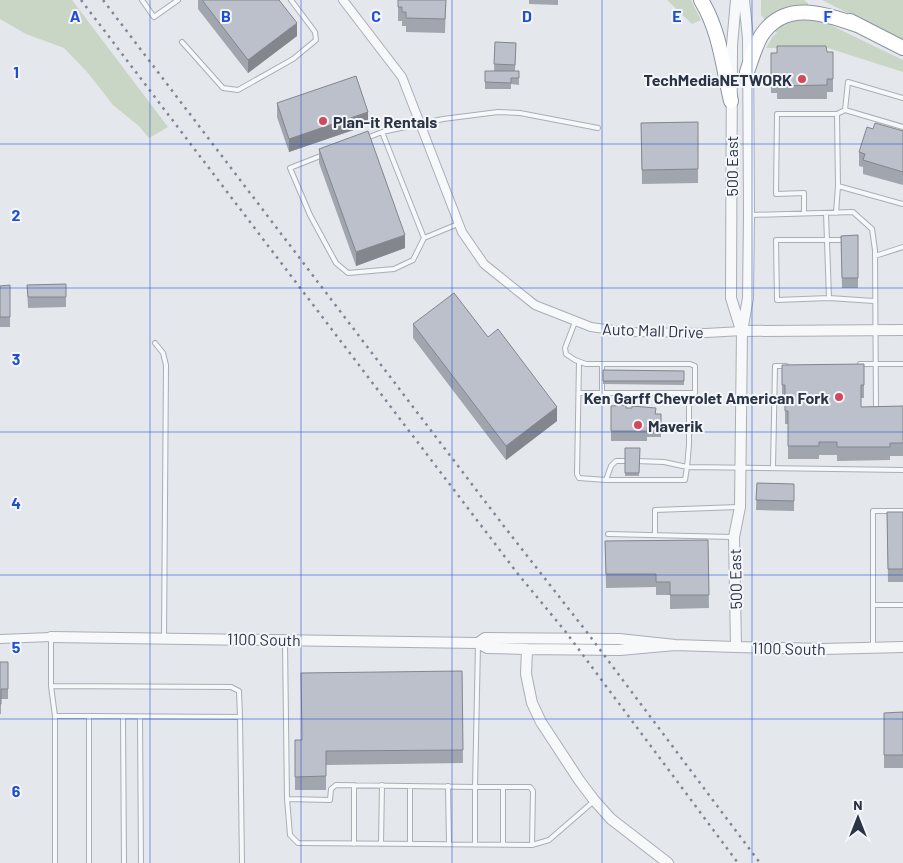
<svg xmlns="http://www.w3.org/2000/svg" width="903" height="863" viewBox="0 0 903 863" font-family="Barlow,sans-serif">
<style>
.green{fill:#c9d6c5}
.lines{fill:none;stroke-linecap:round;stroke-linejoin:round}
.service-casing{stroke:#a9aeb7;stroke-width:6}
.minor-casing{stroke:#a9aeb7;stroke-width:10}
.tertiary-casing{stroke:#a9aeb7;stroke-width:12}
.motorway-casing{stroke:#8b94a3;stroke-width:16}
.service{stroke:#f7f8fa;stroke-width:4}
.minor{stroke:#f7f8fa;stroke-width:8}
.tertiary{stroke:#f7f8fa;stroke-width:10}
.motorway{stroke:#fff;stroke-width:14}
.rail{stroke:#7d8696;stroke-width:2.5;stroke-dasharray:2.5 5;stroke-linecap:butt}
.wall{fill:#a1a5ae}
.shaded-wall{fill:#83868d}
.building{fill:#bbc0ca;stroke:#83868d}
.grid{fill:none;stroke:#1d4ed8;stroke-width:1;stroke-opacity:0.55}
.poi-dot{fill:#d1495b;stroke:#f4f6f9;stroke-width:2}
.labels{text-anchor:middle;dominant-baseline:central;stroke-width:4;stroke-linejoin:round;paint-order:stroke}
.poi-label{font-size:16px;font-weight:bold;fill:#2b3445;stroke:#f4f6f9;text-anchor:end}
.street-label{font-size:16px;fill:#2b3445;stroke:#f4f6f9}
.grid-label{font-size:16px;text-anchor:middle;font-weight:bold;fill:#1d4ed8;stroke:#f4f6f9;stroke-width:4;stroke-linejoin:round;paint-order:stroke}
</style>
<rect width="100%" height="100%" fill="#e4e7ec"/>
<!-- green -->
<path class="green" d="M0 0H72L168 127 149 138 139 126 113 105 88 73 64 48 26 34 0 19Z
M667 0H691L701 20 692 24Z
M761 0H804L808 3V5L790 7 766 21 761 15Z
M822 0H903V41Z
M796 18 818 19 903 60V72L828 48H766L773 36 777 33 774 30Z"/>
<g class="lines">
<defs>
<path id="service" d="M142 0 154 17 178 0
M182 42 223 88 238 90 293 59 316 40 315 32 291 0
M845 110 848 82 903 98
M382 132 424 238
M367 138 382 132 443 119 498 112 520 113 598 128
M323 155 290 168 310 215 336 263 348 273 394 269 413 260 424 238 458 224
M838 186 903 204
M804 213V193L776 194 777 114H837L845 110 903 127
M826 213 829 298
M836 213 838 186 837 114
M751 215 853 212 872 229 875 250 876 409
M845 240H776L777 300 829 298 874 301
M875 256 903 247
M575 322 565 348 566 354 575 360 586 364H690L695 366V393L689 402V445L687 467 903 470
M155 343 163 353 166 365 164 638
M579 362 577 474 579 478 606 480H685L687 467 664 462 636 461
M860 364H903
M579 393H695
M602 393V364
M773 468 775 366H786
M606 480 611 466 616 461H629
M608 534 732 537
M655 534V510L738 507
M873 605H903
M51 639V686L55 716V863
M285 642 287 799 290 835 298 843 532 845 549 840 594 801
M873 646V511H903
M51 686 231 687 239 691 240 717
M55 716H89
M123 716 124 863
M140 717 141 863
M410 786V844
M448 786 449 844
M287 799 330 800 331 789 336 785 475 787 478 645
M354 844V785
M381 844 382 785
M475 844V787H530L533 791 532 845
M503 845V787
M89 863V716L240 717 242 863"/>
<path id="minor" d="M343 0 402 77 462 232 484 264 535 305 591 327 627 332 706 333 742 331
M0 639 51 637"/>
<path id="tertiary" d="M736 0 732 45 731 298 741 330
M742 331 903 330
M51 637 478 643 487 648 527 649 620 650 675 645
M478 643 485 638 619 639 675 645 736 647 823 649 903 647
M736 647 734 537 740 507 742 331 748 298 749 215 748 38 744 0
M527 649 526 674 532 703 541 722 579 780 594 800 611 819 668 863"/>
<path id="motorway" d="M701 0C720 31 723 67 731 101
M850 21 903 48
M747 72C751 60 755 47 761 36 784 0 824 13 857 25"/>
</defs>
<!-- service casing -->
<use href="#service" class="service-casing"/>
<!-- minor casing -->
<use href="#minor" class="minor-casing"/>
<!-- tertiary casing -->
<use href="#tertiary" class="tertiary-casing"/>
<!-- motorway casing -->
<use href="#motorway" class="motorway-casing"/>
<!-- service -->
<use href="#service" class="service"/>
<!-- minor -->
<use href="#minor" class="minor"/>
<!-- tertiary -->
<use href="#tertiary" class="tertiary"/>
<!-- motorway -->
<use href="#motorway" class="motorway"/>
<!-- rail -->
<path class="rail" d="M81 0 518 574 565 631 738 863
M103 0 503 525 586 631 760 863"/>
</g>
<!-- wall -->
<path class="wall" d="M198 0H279L297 36 248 73 198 9Z
M446 0 445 33 406 32V26H402V21H398V7Z
M529 0H558V5L529 4Z
M495 42 516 43 515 71H519V85L511 84V89H485V71H494Z
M833 52V92H827V99H777V93H771V53Z
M277 103 368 125 289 152 277 117Z
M698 122V183L642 184 641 123Z
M873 129 903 131V185L863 174V167L859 166V152Z
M319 149 405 248 356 266 319 163Z
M858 235V288H842L841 236Z
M66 284V307L28 308 27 285Z
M10 285V327H0V286Z
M413 324 488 337 557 421 506 460 413 338Z
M864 364V398H861V407L903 406V456H890V460L837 461V455H819V459H788V424H785V399H782V365Z
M603 370 684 371V385L603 384Z
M611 406 626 408 655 414H661V437H647V441H611Z
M625 448H640L639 476H625Z
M757 483 794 484V511L756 510Z
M887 512H903V582H888Z
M708 540 709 608 670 609V595H656V587L606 588 605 541Z
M0 662H8V699H1V714H0Z
M462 671 463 763 326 765V790H295V740H302Z
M903 712V768H884V713Z"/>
<!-- shaded-wall -->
<path class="shaded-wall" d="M297 23V36L248 73V60Z
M368 112V125L289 152V139Z
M405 235V248L356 266V252Z
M557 407V421L506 460V446Z"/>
<!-- building -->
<path class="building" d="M202 0H279L297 23 248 60Z
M398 0H446L445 19 406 18V12H402V7H398Z
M495 42 516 43 515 65 494 64Z
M777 46H826L827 52H833V79H827V85L777 86V79H771V53H777Z
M485 71H519V78H511V83L485 82Z
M356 76 368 112 289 139 277 103Z
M698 122V169L642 170 641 123Z
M875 123 903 131V172L863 160 865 154 859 152 867 127 873 129Z
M368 131 405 235 356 252 319 149Z
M858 235V278H842L841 236Z
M66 284V297H28L27 285Z
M10 285V317H0V286Z
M454 293 488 337 498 329 557 407 506 446 413 324Z
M864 364V385H861V407L903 406V443H890V447H837V442H819V446H788V411H785V385H782V365Z
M603 370 684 371V381H603Z
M626 405V408H632V406L656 408 655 414H661V427H647V431H611V406Z
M625 448H640L639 473H625Z
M757 483 794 484V501L756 500Z
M887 512H903V569H888Z
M708 540 709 595H670V582H656V574H606L605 541Z
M0 662H8V689H1V704H0Z
M462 671 463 750 326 751V776L295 777V740H302L301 673Z
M903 712V755H884V713Z"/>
<!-- grid -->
<path class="grid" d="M150 0V863M301 0V863M452 0V863M602 0V863M752 0V863M0 144H903M0 288H903M0 432H903M0 575H903M0 719H903"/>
<!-- markers -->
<g class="poi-dot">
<circle cx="802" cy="79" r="5"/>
<circle cx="323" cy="121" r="5"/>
<circle cx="839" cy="397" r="5"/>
<circle cx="638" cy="425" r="5"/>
</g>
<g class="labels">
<!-- poi labels -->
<g class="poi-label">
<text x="792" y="79">TechMediaNETWORK</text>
<text x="333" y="121" text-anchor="start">Plan-it Rentals</text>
<text x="829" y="397">Ken Garff Chevrolet American Fork</text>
<text x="648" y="425" text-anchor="start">Maverik</text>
</g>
<!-- street labels -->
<g class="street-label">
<text transform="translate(731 166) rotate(-90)">500 East</text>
<text transform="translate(653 330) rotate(2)">Auto Mall Drive</text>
<text transform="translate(735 579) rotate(-91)">500 East</text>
<text transform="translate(264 639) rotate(1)">1100 South</text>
<text transform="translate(789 648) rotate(1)">1100 South</text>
</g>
</g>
<g class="grid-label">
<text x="75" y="22">A</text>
<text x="226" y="22">B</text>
<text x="376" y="22">C</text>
<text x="527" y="22">D</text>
<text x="677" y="22">E</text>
<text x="828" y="22">F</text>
<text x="16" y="78">1</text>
<text x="16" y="221">2</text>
<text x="16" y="365">3</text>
<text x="16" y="509">4</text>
<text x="16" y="653">5</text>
<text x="16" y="797">6</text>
</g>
<!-- north arrow -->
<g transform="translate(858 818)" stroke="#f4f6f9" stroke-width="4" paint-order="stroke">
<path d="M0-4L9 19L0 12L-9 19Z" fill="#2b3445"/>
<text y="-8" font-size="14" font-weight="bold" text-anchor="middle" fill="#2b3445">N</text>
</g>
</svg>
